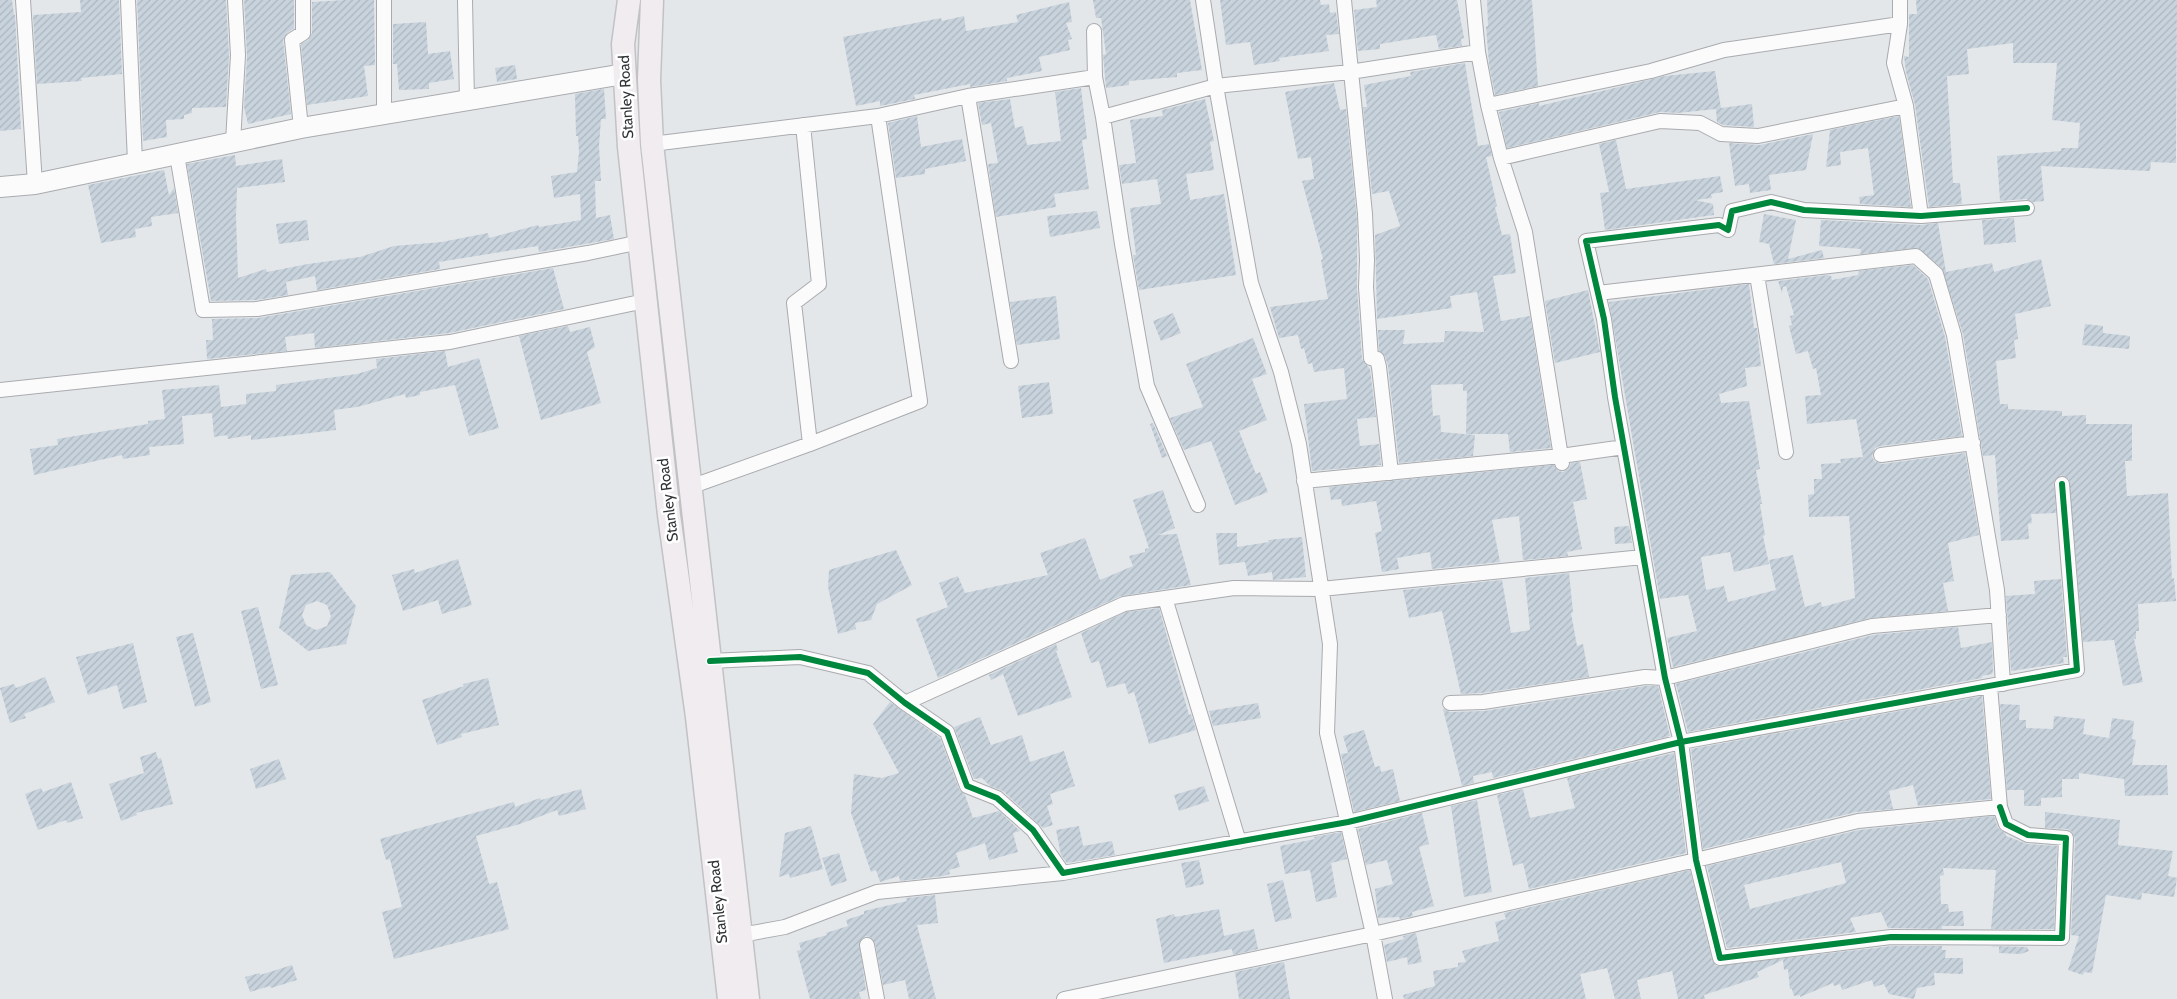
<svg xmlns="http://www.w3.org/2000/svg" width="2177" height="999" viewBox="0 0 2177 999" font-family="Cabin,sans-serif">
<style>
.building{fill:url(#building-hatch);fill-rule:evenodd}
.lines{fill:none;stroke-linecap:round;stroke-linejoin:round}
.street-casing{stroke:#a9abae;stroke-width:16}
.secondary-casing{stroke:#a9abae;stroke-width:22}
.primary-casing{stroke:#c1c2c4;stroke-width:25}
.street{stroke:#fbfbfc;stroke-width:14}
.secondary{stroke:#fbfbfc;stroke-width:20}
.primary{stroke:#f1ecf0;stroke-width:22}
.cycleway-casing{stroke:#fff;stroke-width:9}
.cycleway{stroke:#00873e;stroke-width:6}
.labels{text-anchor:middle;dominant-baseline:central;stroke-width:5;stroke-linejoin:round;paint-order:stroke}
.street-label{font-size:15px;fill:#313436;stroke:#fff}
</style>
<defs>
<pattern id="building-hatch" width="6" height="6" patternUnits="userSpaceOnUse" patternTransform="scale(1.25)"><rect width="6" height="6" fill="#c8d3dd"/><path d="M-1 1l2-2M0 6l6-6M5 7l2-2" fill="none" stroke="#acb6be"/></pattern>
</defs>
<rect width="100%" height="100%" fill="#e4e7ea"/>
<!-- building -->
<path class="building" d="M0 0H12L14 15H15L21 129 0 131Z
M80 0H119L122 74 81 78 82 81 37 84 33 15 81 12Z
M137 0H226L229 55 226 107 192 108V113L184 115V119L166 120 167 137 143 141Z
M244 0H294V28L287 33 283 40 291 114 248 124 244 107 247 56Z
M345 0H374L375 65 364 66 368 96 307 105 301 44 308 40 312 33V2Z
M1093 0H1190L1202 70 1177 73V77L1129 81V85L1106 88 1103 55 1106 54 1101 18H1096Z
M1220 0H1320L1321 5 1329 4 1330 13 1336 12 1339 34 1326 35 1329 51 1279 58 1280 61 1254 65 1250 42 1226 45Z
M1376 0H1457L1464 38 1461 39 1462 46 1439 49 1436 35 1380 44V49L1358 51 1354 10 1377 7Z
M1487 0H1532L1538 86 1495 95 1489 64 1486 26H1488Z
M1916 0H2177L2176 163 2151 162 2150 171 2041 166 2044 201 2033 202 2026 199 2000 201 1997 156 2061 151V148H2078L2080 123 2052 120 2057 63H2013V43L1967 49 1969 74 1947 76 1953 183H1960L1962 204 1929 207 1915 105 1906 72 1904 56 1909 57V14H1917Z
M1069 2 1072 22 1066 23 1072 39 1068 40 1070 50 1039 57 1042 71 1007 78V81L970 87V84L914 95 915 99 880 106V101L856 106 843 37 941 18 942 21 964 16 966 31 1018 22 1016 15Z
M426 22 428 54 450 51 454 79 429 83V89L399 90 397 64H393V24Z
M1465 63 1478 146 1489 144 1492 156 1486 157 1497 206 1495 207 1502 235 1510 234 1516 273 1493 276 1501 321 1530 316 1551 448 1510 452 1508 434H1466L1467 391H1463V384L1431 385 1433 416 1440 415 1441 432 1475 435 1473 456 1399 463 1388 366 1385 356 1379 351 1378 330H1405L1403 344 1444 342 1445 331 1484 332 1477 292 1450 296 1452 308 1377 319 1375 235 1400 226 1389 191 1372 194 1363 107H1367L1364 85 1411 76 1410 72Z
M515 65 517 79 497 82 495 68Z
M1715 71 1721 108 1752 104 1754 127 1723 125 1717 122 1716 109 1678 113 1660 112 1507 148 1499 112 1539 103V106L1665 76Z
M1334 83 1340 110 1346 109 1357 220V288L1362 359 1370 369 1376 417 1357 419 1360 446 1379 444 1381 465 1312 471 1304 404 1347 399 1344 368 1314 372 1312 363 1308 364 1304 348 1301 349 1298 335 1279 338 1270 307 1328 299 1321 260 1323 259 1302 181 1314 179 1311 157 1298 159 1285 92Z
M1081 88 1087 139 1082 140 1089 189 1054 194 1056 207 996 217 988 164 998 163 991 123 982 125 978 103 1010 99 1015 128 1023 126 1027 145 1061 141 1055 92Z
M604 89 606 119H601L599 146 601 181H595L596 218 610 215 614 239 539 252 538 246 439 262 440 269 317 290 315 276 286 282 288 295 256 300 211 301 187 164 235 155 236 166 282 159 285 182 237 188 236 216 238 278 266 269 267 272 308 264 360 257 394 246 442 242 488 233 489 238 538 225 539 227 581 220 580 194 554 198 551 176 577 172 579 152 578 136H576L575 94Z
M1205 99 1214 141 1210 142 1214 170 1186 174 1190 200 1224 194 1236 275 1139 290 1133 255H1136L1130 208 1161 204 1157 179 1122 184 1119 165 1136 163 1130 120 1163 116 1162 110Z
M917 116 921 147 962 139 966 161 925 169V174L896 178 888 123Z
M1899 116 1911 207 1860 204 1859 197 1874 195 1868 148 1840 152 1841 165 1826 167 1830 130Z
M1813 134 1806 170 1769 175 1771 190 1750 193 1749 184 1735 186 1729 143 1760 145Z
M1616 140 1626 189 1720 176 1723 192 1711 194 1712 198 1695 200 1713 204 1714 215 1605 230 1600 193 1609 192 1599 144Z
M164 170 169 195 174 188 178 213 151 217 152 226 135 229 136 237 101 243 88 185Z
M1097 211 1100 228 1050 237 1047 216Z
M1764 214 1796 220 1788 259 1822 250 1824 258 1774 264 1769 244 1759 242Z
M2014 218 2016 242 1984 245 1982 220Z
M307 220 309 240 279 244 276 224Z
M1821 220 1921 225 1938 223 1946 272 1992 263 1994 272 2041 259 2051 306 2015 314 2018 339 2014 340 2016 358 1996 361 2000 404H2008V409L2062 411V416L2086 415V424H2132V461H2125L2127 496 2168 493 2172 579 2174 578 2176 601 2138 604 2139 631H2136V639H2134L2143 682 2123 686 2114 640 2083 642 2069 479 2061 475 2054 481 2056 513 2031 514 2032 523 2028 524 2029 539 2001 541 1995 455 1983 456 1963 334 1942 268 1918 248 1860 254 1861 249 1819 246Z
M1913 265 1928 279 1945 337 1962 436 1880 446 1875 448 1872 456 1874 461 1882 464 1965 453 1979 535 1948 543 1954 581 1943 583 1948 611 1870 618 1673 667 1667 638 1697 631 1688 595 1660 599 1609 302 1749 284 1754 328H1757L1761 366 1745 368 1747 386 1719 394 1721 403 1749 401 1760 469 1756 470 1762 504H1760L1765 535 1763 536 1769 564 1734 572 1730 552 1701 557 1706 590 1724 586 1728 602 1776 590 1769 560 1793 555 1805 607 1821 602 1822 607 1855 598 1849 516 1809 517 1808 495 1814 494V479H1822L1821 464 1841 463 1840 459 1863 457 1856 419 1807 424 1805 396 1821 395 1816 368 1813 369 1808 351 1796 354 1789 326 1792 325 1790 316 1794 315 1786 286 1783 287 1782 293 1778 281 1828 275 1831 276 1832 280 1858 275 1859 271Z
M553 268 564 309 449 333 315 348 314 333 285 337 287 351 207 359 206 340H213L212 319 258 318Z
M1588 290 1600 352 1555 363 1545 301Z
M1056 296 1060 339 1017 345 1010 302Z
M1173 313 1181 333 1161 341 1153 321Z
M2085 324 2103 326V333L2130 336 2129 349 2082 345Z
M568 326 570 332 590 327 595 347 587 352 601 403 541 420 519 336Z
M1253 338 1267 374 1252 379 1267 420 1239 431 1256 474 1260 472 1268 492 1235 505 1211 441 1184 450 1170 418 1203 407 1186 364Z
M445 351 448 367 479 358 499 428 469 436 455 385 420 392V395L406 398 405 394 357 407 334 410 336 430 251 440V435L228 439 227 435 214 437 212 413 182 416 184 444 149 447 150 455 123 459 122 455 34 475 30 449 58 445 57 439 148 424V421L165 419 162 390 219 385 221 407 246 404V394L276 391V385L357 374 377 368 376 359Z
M1049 382 1053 414 1022 418 1018 386Z
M1153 423 1167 456 1162 458 1150 424Z
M1580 462 1587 499 1573 502 1582 549 1567 552 1568 556 1523 560 1519 516 1492 520 1500 562 1432 569 1430 552 1397 558 1399 569 1382 572 1375 533 1382 531 1376 501 1342 506 1341 499 1331 500 1329 487 1554 465 1558 471 1563 472 1568 469 1571 463Z
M1163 490 1175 528 1158 535 1177 534 1191 585 1121 596 938 678 916 619 948 607 939 583 958 576 965 593 1048 575 1040 553 1085 538 1100 580 1133 566 1129 556 1145 552V549L1149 548 1133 500Z
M1629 526 1632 543 1615 544 1614 527Z
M1216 533H1237V547L1269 542 1268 540 1302 537 1306 577 1273 580 1272 572 1248 576 1245 562 1219 565Z
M896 550 912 585 877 604 871 620 855 623 856 629 838 634 828 587 829 570Z
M458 559 472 605 442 614 438 600 403 611 392 575 414 569 415 573Z
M330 572 356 606 346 644 308 651 279 628 291 575ZM317 601 327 605 331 616 327 626 316 630 306 625 302 615 306 605Z
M1569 573 1573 612 1571 613 1577 646 1583 644 1589 677 1482 693 1461 694 1442 611 1409 618 1403 590 1502 580 1511 633 1530 630 1525 578Z
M2061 579 2067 657H2063L2064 663 2011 671 2006 596 2035 594 2034 581Z
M258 607 278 685 261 689 241 611Z
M1159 608 1189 715 1191 714 1196 730 1149 744 1134 692 1128 694 1125 683 1107 688 1099 661 1091 663 1081 633 1126 612Z
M1958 627 1961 648 1992 642 1993 672 1992 674 1982 676V678L1688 732 1676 684 1873 635Z
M193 633 211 702 195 707 176 637Z
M133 643 147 702 123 709 117 685 88 695 76 657Z
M1056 644 1058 650 1056 651 1072 697 1018 716 1003 674 991 680 989 675Z
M45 677 55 702 24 714 26 718 10 723 0 688 14 684 16 688Z
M488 678 499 725 461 734 462 737 437 745 422 700 464 686 463 684Z
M1645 686H1658L1670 736 1493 778 1492 772 1473 776 1474 783 1462 786 1443 709 1450 712 1484 711Z
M1982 696 1991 799 1918 806 1913 785 1889 791 1893 809 1856 812 1703 849 1691 749Z
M890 702 940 738 959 789 965 795 973 818 999 811 1020 831 1013 833 1018 852 989 860 985 843 956 853 960 867 949 870 950 874 943 876 900 881 899 876 880 882 876 870 871 872 851 813 854 774 882 778 899 773 873 724Z
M1258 703 1261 718 1213 726 1209 711Z
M2000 704 2020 705 2019 720H2026V728L2053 729 2054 716 2085 719 2083 734 2109 738 2112 718 2134 721 2132 739 2136 740 2132 765H2167L2168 795 2125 796 2124 779 2079 773V779H2062V797L2041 798V806H2024V790H2007Z
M980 717 991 745 1022 735 1030 762 1064 751 1075 786 1050 794 1053 804 1047 806 1053 825 1043 828 1003 791 990 786 982 778 974 779 954 727Z
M1364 730 1375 767 1380 766 1381 772 1393 769 1400 801 1354 812 1341 754 1348 753 1343 736Z
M156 752 158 759 161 758 173 804 136 813 137 815 121 821 109 784 144 773 140 757Z
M1674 753 1686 853 1529 889 1523 863 1513 866 1497 795 1523 789 1530 818 1575 808 1567 778Z
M279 759 286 779 256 789 250 769Z
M71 782 83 818 67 823 66 820 38 830 25 794 41 788 43 792Z
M1204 786 1209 801 1179 811 1174 795Z
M581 789 586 809 559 816 557 810 520 824 476 836 489 884 497 882 509 929 394 959 382 912 402 907 390 859 386 860 380 839 514 802 515 807 540 798 541 800Z
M1477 800 1492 892 1464 897 1451 806Z
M2045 812 2120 820 2118 845 2173 851 2168 876 2177 878 2174 897 2142 893 2141 900 2106 895 2092 973 2084 972 2083 975 2068 970 2079 936 2071 935 2075 838 2071 831 2067 829 2045 828Z
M1422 813 1429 844 1419 847 1434 906 1412 912 1413 916 1400 919 1399 917 1378 918 1375 889 1393 884 1387 860 1366 865 1358 829Z
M1994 816 1998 828 2006 834V836L2027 844 2057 846 2054 929H1991L1996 870 1943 868 1944 875 1940 876 1941 904H1948L1949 912 1963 911 1964 926H1942V929L1888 928 1881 912 1850 918 1856 932 1727 948 1707 866 1859 830ZM1841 862 1846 883 1750 909 1744 885Z
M811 826 823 869 790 878 789 874 779 877 785 833Z
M1079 826 1083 846 1112 841 1115 855 1067 863 1061 855 1056 830Z
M1341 832 1347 859 1331 863 1337 897 1316 902 1310 870 1285 874 1280 846 1315 839 1314 837Z
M839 853 847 881 831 886 822 858Z
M1199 860 1204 884 1186 888 1181 863Z
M1690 870 1712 960 1716 966 1892 946H1942V950H1946L1945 958H1963V974L1934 973 1935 985 1917 988 1914 999 1889 994 1884 984 1874 987 1872 980 1842 990 1840 984 1834 986 1833 983 1800 997V995L1794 996 1792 989H1790L1788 969 1784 970 1783 960 1757 972 1759 977 1704 995 1705 999H1678L1672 971 1637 980 1641 999H1615L1607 968 1580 974 1586 999H1404L1403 995 1435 986 1433 971 1458 967V963L1466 962 1462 951 1499 941 1495 922 1506 919 1504 913Z
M1283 880 1292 918 1275 922 1267 884Z
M935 895 938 923 917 925 936 999H909L905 980 883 985 875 943 870 937 866 936 859 943 866 990 859 992 861 999H810L797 951 801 950 799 943 827 935 826 933 848 926 846 920 864 914V911L907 901 906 898Z
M1219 909 1224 936 1254 929 1258 949 1233 955 1232 949 1164 963 1156 919 1174 914 1175 917Z
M1416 933 1422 962 1408 965 1407 957 1387 962 1384 945 1404 939 1403 936Z
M1989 946 2027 947 2029 951 2021 954 1999 953V947Z
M1284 962 1290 999H1239L1235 972Z
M292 965 297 980 271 988 270 986 250 992 245 977 260 973V975Z"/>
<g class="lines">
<defs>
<path id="street" d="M23 0 35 184
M128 0 135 162
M384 0V114
M465 0 467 101
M1203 0 1216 86 1251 283 1281 372 1299 444 1330 644 1327 733 1373 934 1385 999
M1344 0 1365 214 1367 260 1366 287 1371 358 1377 359 1379 367 1391 473
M1473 0 1478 52 1488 105 1501 158 1525 232 1562 463
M1900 0V24L1894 63 1906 106 1921 216
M1094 31 1095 77 1103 117 1122 244 1147 386 1198 505
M968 96 1011 361
M1488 105 1651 71 1724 50 1900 24
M1103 117 1216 86 1350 72 1478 52
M301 128 292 40 303 33V0
M233 142 238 55 235 0
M652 144 878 116 968 96 1095 77
M177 155 203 310 257 309 588 253 640 242
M1501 158 1660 121 1700 123 1721 134 1758 136 1906 106
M1757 275 1786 452
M1598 293 1916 256 1936 274 1954 335 1997 590 2003 684
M0 390 450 342 645 301
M810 444 920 401 878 116
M1881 455 1973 443
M1304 481 1561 456 1624 447
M690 487 810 444 794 303 819 284 803 125
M1165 598 1239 842
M710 661 800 657 868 673 905 703 947 732 967 786 997 798 1033 830 1063 873 1348 822 1681 742 2077 670 2062 484
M905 703 1124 604 1234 588 1321 589 1643 557
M1450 703 1483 702 1645 677 1665 678 1872 626 1999 615
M2000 807 2006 824 2028 835 2066 838 2062 938 1891 937 1720 958 1696 860 1681 742 1665 678 1615 397 1604 319 1586 241 1719 225 1728 230 1732 211 1771 202 1804 210 1921 216 2027 208
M741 935 785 927 877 892 1063 873
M867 945 877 999
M1064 999 1373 934 1696 860 1858 821 2000 807 1990 686"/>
<path id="secondary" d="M0 187 35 184 301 128 624 74"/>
<path id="primary" d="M629 0 623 44 629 147 669 515 697 717 729 999
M652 0 649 80 652 144 748 999"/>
</defs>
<!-- street casing -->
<use href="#street" class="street-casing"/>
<!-- secondary casing -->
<use href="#secondary" class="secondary-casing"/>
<!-- primary casing -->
<use href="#primary" class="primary-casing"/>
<!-- street -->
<use href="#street" class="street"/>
<!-- secondary -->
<use href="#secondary" class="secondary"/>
<!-- primary -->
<use href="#primary" class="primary"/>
<defs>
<path id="cycleway" d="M710 661 800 657 868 673 905 703 947 732 967 786 997 798 1033 830 1063 873 1348 822 1681 742 2077 670 2062 484
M2000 807 2006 824 2028 835 2066 838 2062 938 1891 937 1720 958 1696 860 1681 742 1665 678 1615 397 1604 319 1586 241 1719 225 1728 230 1732 211 1771 202 1804 210 1921 216 2027 208"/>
</defs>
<!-- cycleway casing -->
<use href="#cycleway" class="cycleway-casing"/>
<!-- cycleway -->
<use href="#cycleway" class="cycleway"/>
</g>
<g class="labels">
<!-- street labels -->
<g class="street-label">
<text transform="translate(626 97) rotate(-93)">Stanley Road</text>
<text transform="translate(668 500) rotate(-97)">Stanley Road</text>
<text transform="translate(718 902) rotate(-96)">Stanley Road</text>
</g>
</g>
</svg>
